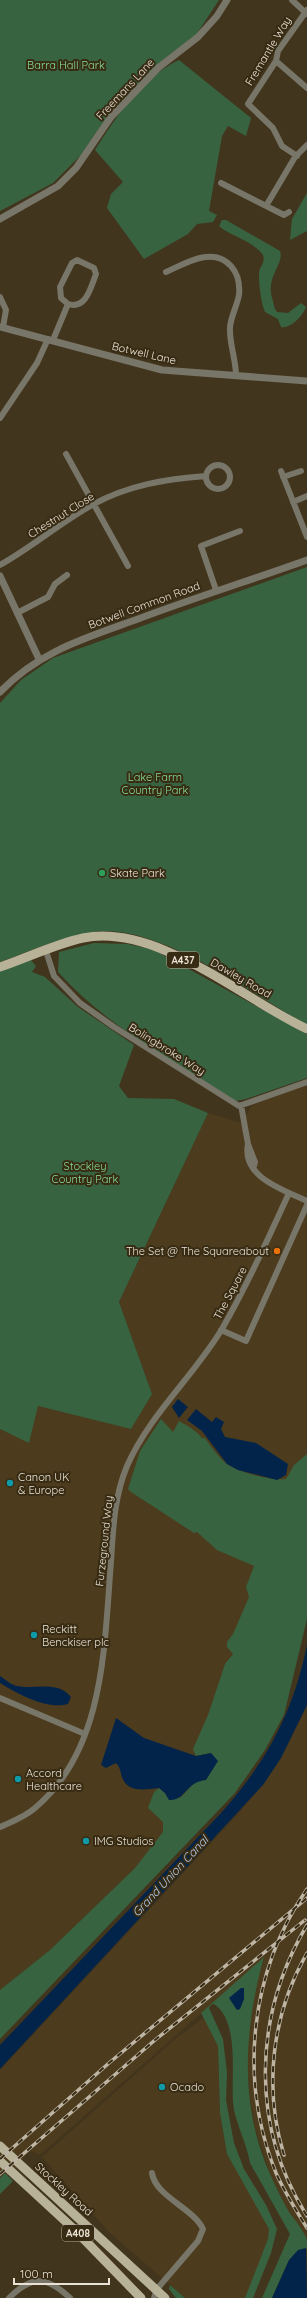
<svg xmlns="http://www.w3.org/2000/svg" width="307" height="2298" viewBox="0 0 307 2298" font-family="Quicksand,sans-serif">
<style>
.built{fill:#4c3b1c}
.green{fill:#386340}
.water{fill:#03244a}
.lines{fill:none;stroke-linecap:round;stroke-linejoin:round}
.minor{stroke:#787569;stroke-width:6}
.tertiary{stroke:#787569;stroke-width:7}
.primary{stroke:#b8b299;stroke-width:9}
.rail-casing{stroke:#beb5a5;stroke-width:3.5}
.rail{stroke:#372b13;stroke-width:2;stroke-dasharray:6;stroke-linecap:butt}
.leisure-dot{fill:#2e9e5b;stroke:#372b13;stroke-width:1.5}
.food-dot{fill:#e8710a;stroke:#372b13;stroke-width:1.5}
.culture-dot{fill:#0f9aa8;stroke:#372b13;stroke-width:1.5}
.labels{text-anchor:middle;dominant-baseline:central;stroke-width:4;stroke-linejoin:round;paint-order:stroke}
.shield{fill:#372b13;stroke:#b4ab9a;stroke-width:1}
.shield-label{font-size:10px;font-weight:bold;fill:#eae2d4}
.street-label{font-size:11px;fill:#eae2d4;stroke:#372b13}
.park-label{font-size:11px;fill:#88de97;stroke:#372b13}
.poi-label{font-size:11px;fill:#eae2d4;stroke:#372b13;text-anchor:start}
.water-label{font-size:12px;font-style:italic;fill:#b8d0f0;stroke:#372b13}
</style>
<rect width="100%" height="100%" fill="#42351d"/>
<!-- built -->
<path class="built" d="M307 1084V1607L286 1698 135 1868 50 1950 0 1990V1429L29 1442 37 1406 131 1429 152 1394 119 1302 208 1113 242 1123 252 1105Z
M307 1705V2241L285 2206 269 2172 255 2129 250 2098 247 2064 248 2028 251 2005 264 1958 40 2155 30 2151 0 2184V2070L240 1812 281 1758Z
M204 2017 218 2046 220 2113 227 2154 270 2227 272 2237 260 2272 245 2298H185L109 2232 42 2157 174 2040Z"/>
<!-- green -->
<path class="green" d="M0 0H219L196 35 167 57 135 87 111 112 81 155 53 183 0 211Z
M179 60 251 118 246 136 228 126 222 136 209 211 217 215 213 222 197 224 188 234 144 259 107 208 111 194 123 182 95 150C116 117 142 77 179 60Z
M307 193V231L290 240 292 219Z
M222 220H226L280 251C285 264 264 277 273 301 274 305 274 308 277 312L288 313 301 303 306 307C303 316 290 329 281 327L278 319 265 312C261 303 259 286 259 275 258 267 266 264 263 255 252 240 232 237 219 226Z
M307 567V1025C251 994 158 922 93 932 61 937 30 951 0 962V703L21 680 53 658Z
M94 943 128 944 154 950 307 1034V1078L246 1099 236 1101C175 1062 106 1026 58 972L59 952Z
M31 960 36 966 32 972 45 977 78 1007 134 1045 119 1086 128 1098 174 1099 208 1113 119 1302 152 1394 131 1429 38 1406 29 1443 0 1429V971Z
M161 1419 173 1432 179 1421C188 1426 197 1431 203 1439L204 1437C211 1446 218 1457 227 1464 237 1472 273 1481 286 1479L294 1465 307 1454V1619L284 1715 265 1750 235 1793 0 2039V1990L50 1950 135 1868 163 1832V1822L148 1808 154 1792 159 1788 165 1793 169 1800 181 1797 196 1781 211 1753 196 1756 193 1749 208 1715 225 1664 233 1654 227 1647V1642L233 1634 249 1597 246 1587 254 1566 217 1550 197 1532 194 1533 131 1492 128 1489 140 1451Z
M264 1957C244 2028 239 2105 270 2174 276 2187 282 2200 289 2212 295 2220 304 2231 307 2240 307 2243 307 2247 307 2249L289 2260 272 2298H262L290 2234 250 2163C247 2145 238 2128 234 2110 229 2083 242 2023 214 2004L211 2005 209 2008 223 2039 227 2073 226 2100 234 2143 244 2169 266 2205 277 2229 271 2253 253 2298H245L268 2239 269 2229 227 2154 220 2113 218 2046 201 2013Z
M5 2173 13 2181 0 2194V2178Z
M170 2285 185 2298H176L169 2289Z"/>
<!-- water -->
<path class="water" d="M178 1399 188 1407 179 1418 172 1407Z
M196 1409 212 1422 216 1417 224 1422 221 1429 225 1437 256 1443 288 1464 286 1475 277 1480 238 1470 227 1464 202 1431 187 1420Z
M307 1645V1705L281 1758 263 1785 0 2069V2045L221 1813C267 1761 293 1713 307 1645Z
M0 1676C5 1679 11 1685 17 1686 35 1690 57 1680 71 1697L68 1704C47 1710 18 1694 0 1683Z
M116 1718 144 1738 196 1756 211 1753 218 1761 206 1780C185 1782 186 1801 169 1800L165 1793 159 1788C146 1789 128 1794 122 1777 120 1771 121 1769 116 1763L106 1768 101 1765Z
M241 1988H244V1999L240 2009 237 2010 229 1998Z
M306 2248 307 2298H272L289 2260 298 2250Z"/>
<g class="lines">
<!-- minor -->
<path class="minor" d="M292 0 307 14
M276 61 307 88
M297 156 282 146 273 128 248 104 276 61 278 51 307 10
M221 183 284 215 289 212
M266 206 295 157 307 145
M166 272C186 263 213 246 231 266 238 274 240 285 239 295 237 306 231 316 230 327 229 343 236 359 236 376
M0 297 6 310 3 327
M53 340 68 304 61 298 60 287 72 263 77 260 94 268 96 274C91 287 86 310 68 304
M0 418 37 363 48 339
M66 454 128 566
M206 477a12 12 0 1 1 24 0a12 12 0 1 1-24 0Z
M281 471 307 537
M283 477 301 471
M293 502 307 496
M0 565C32 547 60 523 92 505 128 485 166 479 206 476
M216 590 201 546 240 531
M17 613 48 597 55 584 67 575
M46 951 54 976 80 1003 114 1027 239 1106 307 1082
M241 1105 248 1144C241 1177 284 1190 307 1201
M248 1144 255 1162 254 1166
M221 1330 246 1341 307 1205
M0 1698 85 1734
M0 1827C11 1822 25 1817 35 1808 105 1749 104 1647 111 1562 113 1530 114 1497 127 1466 150 1414 193 1377 222 1329 247 1285 268 1239 289 1193
M152 2173C155 2196 193 2208 203 2229L198 2241 157 2289 154 2298
M9 2298C32 2275 47 2276 70 2298"/>
<!-- tertiary -->
<path class="tertiary" d="M0 219 58 186 76 168 111 117 158 68 198 37 217 16 227 0
M0 327 162 370 307 381
M0 576 39 659
M0 692C39 651 86 638 138 619 194 598 251 580 307 560"/>
<!-- primary -->
<path class="primary" d="M0 967C27 958 55 944 83 938 157 923 243 999 307 1029
M0 2146 165 2298
M0 2161 76 2231 141 2298"/>
<defs>
<path id="rail" d="M307 1889C250 1972 238 2079 276 2173 285 2193 296 2210 307 2228
M307 1925C253 2016 250 2126 307 2216
M284 2155C263 2088 272 2014 307 1953
M0 2159 109 2063 307 1898
M0 2174 155 2040 305 1920"/>
</defs>
<!-- rail casing -->
<use href="#rail" class="rail-casing"/>
<!-- rail -->
<use href="#rail" class="rail"/>
</g>
<!-- markers -->
<circle class="leisure-dot" cx="102" cy="873" r="4"/>
<circle class="food-dot" cx="277" cy="1251" r="4"/>
<g class="culture-dot">
<circle cx="10" cy="1483" r="4"/>
<circle cx="34" cy="1635" r="4"/>
<circle cx="18" cy="1779" r="4"/>
<circle cx="86" cy="1841" r="4"/>
<circle cx="162" cy="2087" r="4"/>
</g>
<g class="labels">
<!-- shield labels -->
<g class="shield">
<rect x="167" y="952" width="32" height="16" rx="3"/>
<rect x="62" y="2225" width="32" height="16" rx="3"/>
</g>
<g class="shield-label">
<text x="183" y="960">A437</text>
<text x="78" y="2233">A408</text>
</g>
<!-- street labels -->
<g class="street-label">
<text transform="translate(268 51) rotate(-59)">Fremantle Way</text>
<text transform="translate(125 89) rotate(-47)">Freemans Lane</text>
<text transform="translate(144 353) rotate(13)">Botwell Lane</text>
<text transform="translate(61 515) rotate(-32)">Chestnut Close</text>
<text transform="translate(144 605) rotate(-20)">Botwell Common Road</text>
<text transform="translate(241 978) rotate(30)">Dawley Road</text>
<text transform="translate(167 1049) rotate(32)">Bolingbroke Way</text>
<text transform="translate(230 1293) rotate(-62)">The Square</text>
<text transform="translate(104 1541) rotate(-84)">Furzeground Way</text>
<text transform="translate(64 2189) rotate(42)">Stockley Road</text>
</g>
<!-- park labels -->
<g class="park-label">
<text x="66" y="65">Barra Hall Park</text>
<text x="155" y="777">Lake Farm<tspan x="155" dy="13">Country Park</tspan></text>
<text x="85" y="1166">Stockley<tspan x="85" dy="13">Country Park</tspan></text>
</g>
<!-- poi labels -->
<g class="poi-label">
<text x="110" y="873">Skate Park</text>
<text x="269" y="1251" text-anchor="end">The Set @ The Squareabout</text>
<text x="18" y="1477">Canon UK<tspan x="18" dy="13">&amp; Europe</tspan></text>
<text x="42" y="1629">Reckitt<tspan x="42" dy="13">Benckiser plc</tspan></text>
<text x="26" y="1773">Accord<tspan x="26" dy="13">Healthcare</tspan></text>
<text x="94" y="1841">IMG Studios</text>
<text x="170" y="2087">Ocado</text>
</g>
<!-- water labels -->
<g class="water-label">
<text transform="translate(170 1876) rotate(-47)">Grand Union Canal</text>
</g>
</g>
<!-- scale -->
<path d="M14 2278v6h95v-6" fill="none" stroke="#eae2d4" stroke-width="2"/>
<text x="20" y="2278" font-size="12" fill="#eae2d4" stroke="#372b13" stroke-width="3" paint-order="stroke">100 m</text>
</svg>
